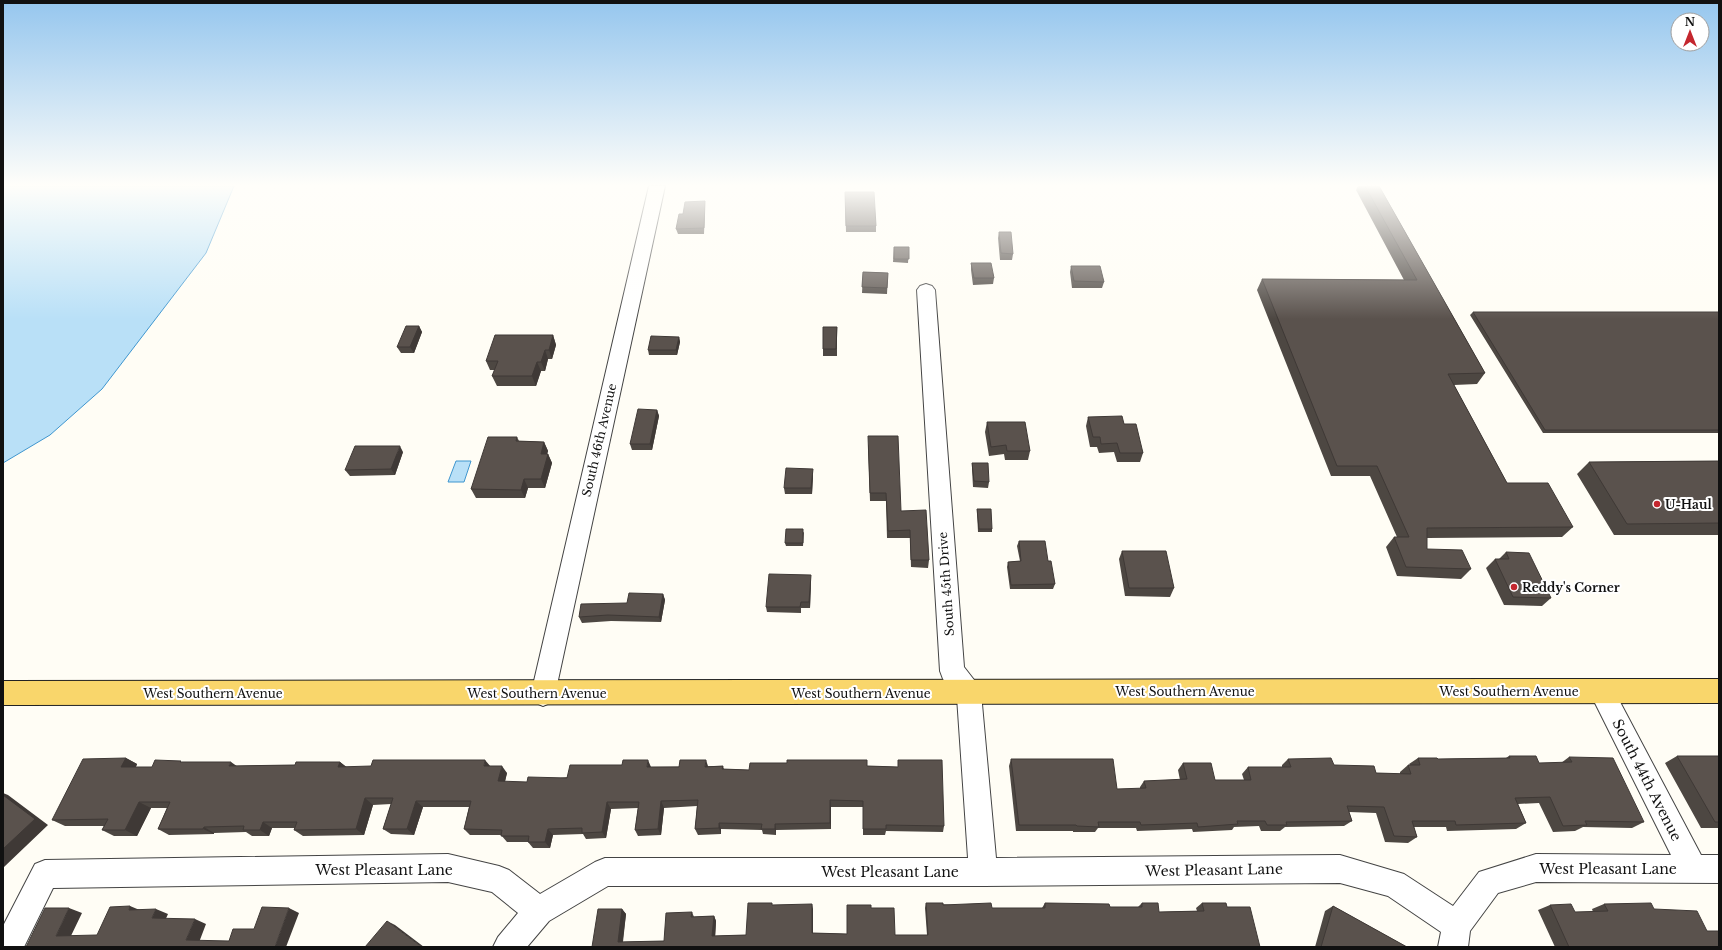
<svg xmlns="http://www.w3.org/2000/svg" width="1722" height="950" viewBox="0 0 1722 950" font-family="'Libre Baskerville',serif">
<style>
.water{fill:#b9e0f7;stroke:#3f96cf}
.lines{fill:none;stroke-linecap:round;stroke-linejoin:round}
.minor-casing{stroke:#444;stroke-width:2}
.major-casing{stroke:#222;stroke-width:2}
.minor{fill:#fff;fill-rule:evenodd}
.major{fill:#f9d66b;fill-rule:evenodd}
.wall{fill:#4d4742}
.shaded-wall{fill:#3f3936}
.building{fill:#5a524d;stroke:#3f3936}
.poi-dot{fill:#c4262e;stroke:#fff;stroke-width:1.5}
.labels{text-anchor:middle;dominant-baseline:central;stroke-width:4;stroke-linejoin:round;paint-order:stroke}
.street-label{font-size:12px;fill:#111;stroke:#fff}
.poi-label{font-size:12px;font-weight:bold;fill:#111;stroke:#fff;text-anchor:start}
.near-street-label{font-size:14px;fill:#111;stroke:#fff}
</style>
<rect width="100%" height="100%" fill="#fffdf5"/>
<!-- water -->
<path class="water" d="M3 186H234L206 253 102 389 50 435 3 463Z
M456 461H471L464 482H448Z"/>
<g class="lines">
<defs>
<path id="minor" d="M649 186H665L555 694 552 702 543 706 534 702 531 694Z
M926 284 932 286 935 290 964 667 978 685 981 693 996 858 1340 855 1404 874 1453 906 1479 872 1536 854 1671 855 1589 691 1592 683 1601 679 1610 683 1701 855H1719V883L1536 882 1498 893 1470 931 1468 947H1438L1441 932 1388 896 1340 883 983 886H608L549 921 527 947H493L498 937 518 913 492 892 448 882 53 888 24 947H3V926L35 864 45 860 448 854 499 866 509 870 540 894 595 862 605 858H968L957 697 943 679 940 671 917 290 920 286Z"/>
<path id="major" d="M1504 679H1719V703L3 705V681Z"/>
</defs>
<!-- minor casing -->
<use href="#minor" class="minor-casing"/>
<!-- major casing -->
<use href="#major" class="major-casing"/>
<!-- minor -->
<use href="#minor" class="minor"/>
<!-- major -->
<use href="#major" class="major"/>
</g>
<!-- wall -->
<path class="wall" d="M1358 186H1379L1485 373 1477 384 1454 385 1507 483 1573 527 1562 537 1427 538V549L1471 569 1461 579 1397 576 1386 547 1394 537H1397L1370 476H1331L1257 290 1262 279 1404 280 1356 190Z
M845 192 876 226V232H846Z
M705 201V207L704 234H678L676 229 683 214Z
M999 232 1013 254 1012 260H1000L998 238Z
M894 247H909L908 263 893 262Z
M971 263 994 278 993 284 973 285 971 270Z
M1071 266 1104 282 1102 288H1072L1070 272Z
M863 272 888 273 887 294 862 293Z
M1473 312H1719V433H1543L1470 315Z
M419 326 422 332 414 353H401L397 347Z
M837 327V356H823V349Z
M553 335 556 345 552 359H548L545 371H541L536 386H497L492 376 495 370H490L486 361Z
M679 337 680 342 677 355H649L648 350Z
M657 410 659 416 652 450H632L630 444Z
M1088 417 1124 424 1143 453 1140 462H1117L1114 452 1099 453 1097 447H1090L1086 426Z
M987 422 1030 451 1028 460H1005L1004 454 989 456 985 432Z
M517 437 519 441 544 442 548 451 547 454H548L552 463 545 488H528L525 498H476L471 489Z
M868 444 901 511 929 560 928 568 911 567 910 538H887L886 501H870Z
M403 452 395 475 350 476 345 470Z
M1719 461V535H1614L1577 474 1589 462Z
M972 463 989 482 988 488 973 487 972 469Z
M813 475 812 494H785L784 488Z
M977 509 992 529V532H978L977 512Z
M804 532 803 546H786L785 543Z
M1019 541 1048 561 1055 584 1053 589H1010L1007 567 1008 562 1020 561 1017 546Z
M1122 551 1174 588 1170 597 1125 596 1119 559Z
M1506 552 1551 598 1542 606 1504 605 1486 568 1495 559H1499Z
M811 581 810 608H801V613L767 612 766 607Z
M663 594 665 600 661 622 611 621 582 623 579 617Z
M1509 756 1539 763H1561L1569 757 1644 822 1632 828 1583 827 1575 831 1553 832 1539 803 1518 804 1526 823 1516 829 1447 831 1446 827H1414L1417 837 1408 843 1385 842 1376 813 1349 812 1352 821 1344 826 1285 827 1280 831H1261L1259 826 1234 827 1232 830 1193 832 1192 829 1137 831 1136 828H1098L1095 832H1073V831H1016L1009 766 1011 759 1117 789H1140V787L1144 781 1180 780 1178 770 1183 763 1215 780H1244L1242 774 1248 767H1282V765L1288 759 1334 765 1376 773 1400 774V772L1408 765H1410L1409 764 1418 758 1438 759 1506 758Z
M1677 756H1719V828H1701L1665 763Z
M126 758 137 764 136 767H152L184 762 236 766 295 765 340 762 346 767 490 766 507 773 505 782H527L651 767 723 766 724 769 749 770 867 766 898 767V760L944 826 943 832 886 831 885 835H863V807H831V829L776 830V835L763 834 762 830 721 829V834L698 835 695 829 697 806 664 808 661 835 638 836 635 830 638 808 611 809 606 838 586 839 583 834 553 835 550 848H533L528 842H507L501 835H470L464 829 469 807H423L414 835 391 834 383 829 391 804 373 805 364 835 303 836 294 830V828H272L269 836H252L246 832 214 833V834L169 835 158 829 167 808H151L137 836H114L102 830 104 826H65L52 820Z
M926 903 992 908H1042L1045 903 1110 907H1138L1142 903 1159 912 1197 911 1196 908 1202 903 1227 907 1260 947H592L622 909 626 914 623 942 664 941 692 912 694 917 714 916 716 921 715 936 746 935 773 905 813 909V933L847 934 871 908 895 935H927L925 908Z
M1604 904 1654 909 1707 931 1719 947H1555L1538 910 1550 905 1575 912H1593L1592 909Z
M1333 906 1407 947H1315L1325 911Z"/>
<!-- shaded-wall -->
<path class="shaded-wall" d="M419 326 422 332 414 353 410 347Z
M553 335 556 345 552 359 549 350Z
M679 337 680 342 677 355 676 350Z
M545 350 548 359 545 371 541 362Z
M537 362 541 371 536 386 532 376Z
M657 410 659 416 652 450 650 444Z
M544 442 548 451 544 463 541 454Z
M400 446 403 452 395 475 391 469Z
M548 454 552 463 545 488 541 479Z
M813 469V475L812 494 811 488Z
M524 479 528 488 525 498 521 490Z
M811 575V581L810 608 809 602Z
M663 594 665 600 661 622 659 617Z
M126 758 137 764 133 773 121 767Z
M485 760 491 767 484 766Z
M648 760 651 767V774L647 767Z
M706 760 708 766V773L705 767Z
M231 762 241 769 229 766Z
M340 762 348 768 338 767Z
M502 766 507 773 503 788 498 781Z
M3 793 8 795 48 825 4 867 3 866Z
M365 798 373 805 364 835 356 829Z
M830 800 831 807V829L830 823Z
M416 801 423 807 414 835 407 829Z
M661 801 664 808 661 835 658 829Z
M139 802 151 808 137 836 125 830Z
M607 802 611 809 606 838 602 832Z
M263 822 272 828 269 836 260 830Z
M719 823 721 829V834L719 828Z
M775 824 776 830V835L775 829Z
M204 827 214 833V834L203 829Z
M548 829 553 835 550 848 545 842Z
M812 904 813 909V938L812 933Z
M130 906 142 911 129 910Z
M69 908 82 913 69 940 56 936Z
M289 908 299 913 286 947H275Z
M156 909 168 914 164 923 152 918Z
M622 909 626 914 622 946 618 942Z
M714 916 716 921 715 940 712 936Z
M195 919 206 924 198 945 186 940Z
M387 921 395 925 424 947H422Z"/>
<!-- building -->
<path class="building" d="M1365 186H1379L1485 373 1448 374 1507 483H1548L1573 527 1427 528V549L1462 550 1471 569 1406 567 1394 537H1409L1377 466H1337L1262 279 1417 280Z
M845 192H874L876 226H846Z
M705 201 704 228 676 229 679 214H683L685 202Z
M999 232H1011L1013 254 1001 253Z
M894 247H909V259H894Z
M971 263H991L994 278H974Z
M1071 266H1100L1104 282 1074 281Z
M863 272 888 273 887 288 862 287Z
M1473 312H1719V430H1545Z
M406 326H419L410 347H397Z
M823 327H837L836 349H823Z
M495 335H553L549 350H545L541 362H537L532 376H492L498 361H486Z
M651 336 679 337 676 350H648Z
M638 409 657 410 650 444H630Z
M1122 416 1124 424H1136L1143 453H1120L1117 443 1101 444 1100 437H1093L1088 417Z
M987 422H1025L1030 451H1007L1006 445 991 447Z
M868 436H898L901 511 926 510 929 560H911L910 530 888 531 886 493H870Z
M488 437H517L516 441 544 442 541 454H548L541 479H524L521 490 471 489Z
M355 446H400L391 469 345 470Z
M1719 461V523L1627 524 1589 462Z
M972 463H988L989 482 974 481Z
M786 468 813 469 811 488H784Z
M977 509H991L992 529H979Z
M786 529H803V543H785Z
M1019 541H1045L1048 561H1051L1055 584 1011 585 1008 562 1021 561Z
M1122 551H1166L1174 588H1129Z
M1506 552 1529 553 1551 598 1513 597 1495 559H1509Z
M769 574 811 575 809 602H801L800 607H766Z
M629 593 663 594 659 617 608 615 579 617 581 604 627 603Z
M1509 756H1536L1539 763 1572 762 1569 757 1613 758 1644 822 1585 821 1587 825 1563 826 1550 797 1515 798 1526 823 1456 825 1455 821H1412L1417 837 1394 836 1384 807 1347 806 1352 821 1286 822 1287 825H1267L1265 821H1237L1238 824 1198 827 1197 823 1141 825 1140 822H1098L1099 827 1077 826 1076 825H1019L1011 759H1113L1117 789 1146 788 1144 781 1187 779 1183 763H1211L1215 780H1251L1248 767H1291L1288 759 1331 758 1334 765 1374 766 1376 773 1411 774 1408 765H1420L1418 758H1437L1438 759 1510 758Z
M1677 756H1719V822H1715Z
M126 758 121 767H152L155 760 181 761 180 762H231L229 766 295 765 296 762H340L338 767 371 766 373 760H485L484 766H502L498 781 527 782 528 777 567 778 570 765H622L623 760H648L647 767H679L680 760H706L705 767 723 766 722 769 749 770 750 763H787V760H867V766L898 767V760H942L944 826 886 825V829H863V801L830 800V823L775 824V829H761L762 824 719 823V828L695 829 698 800 661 801 658 829 635 830 639 802H607L602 832 582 833V828L548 829 545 842H528L529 836H501L502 830 464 829 471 801H416L407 829H383L393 798H365L356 829 294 830 297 822H263L260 830H243L244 826 204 827 203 829H158L170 802H139L125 830H102L108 819 52 820 83 759Z
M3 795 35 819 3 849Z
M748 903H772V905L812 904V933L847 934V905H871V908H894L895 935H928L926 903H943V905L991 903 992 908H1045V903L1109 904 1110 907H1142V903H1158L1159 912 1204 911 1202 903H1226L1227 907H1250L1260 947H592L598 909H622L618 942 664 941 666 913 692 912 691 917 714 916 712 936 746 935Z
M1651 903 1654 909 1697 911 1707 931H1719V947H1569L1550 905 1571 904 1575 912 1608 911 1604 904Z
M130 906 129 910 156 909 152 918 195 919 186 940 229 941 233 929H254L262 907 289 908 275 947H26L45 908H69L56 936 97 935 110 907Z
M1333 906 1407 947H1321Z
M387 921 422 947H365Z"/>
<!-- sky -->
<linearGradient id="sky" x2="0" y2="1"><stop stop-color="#95c6ee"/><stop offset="0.58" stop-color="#fffefa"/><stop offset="1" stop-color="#fffefa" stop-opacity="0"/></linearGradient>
<rect width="1722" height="319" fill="url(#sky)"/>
<!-- markers -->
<g class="poi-dot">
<circle cx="1657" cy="504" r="4"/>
<circle cx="1514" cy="587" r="4"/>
</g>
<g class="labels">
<!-- street labels -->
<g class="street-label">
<text transform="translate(599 440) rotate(-77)">South 46th Avenue</text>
<text transform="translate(946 584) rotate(-94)">South 45th Drive</text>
<text x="1185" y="691">West Southern Avenue</text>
<text x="1509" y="691">West Southern Avenue</text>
<text x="213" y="693">West Southern Avenue</text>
<text x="537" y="693">West Southern Avenue</text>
<text x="861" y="693">West Southern Avenue</text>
</g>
<!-- poi labels -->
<g class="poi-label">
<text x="1665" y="504">U-Haul</text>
<text x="1522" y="587">Reddy's Corner</text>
</g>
<!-- near-street labels -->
<g class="near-street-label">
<text transform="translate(1647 780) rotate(63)">South 44th Avenue</text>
<text x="1608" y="869">West Pleasant Lane</text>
<text x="384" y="870">West Pleasant Lane</text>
<text transform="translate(1214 870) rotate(-1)">West Pleasant Lane</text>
<text x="890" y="872">West Pleasant Lane</text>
</g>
</g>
<!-- border -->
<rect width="1722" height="950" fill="none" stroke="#111111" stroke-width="8"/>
<!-- north arrow -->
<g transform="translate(1690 32)"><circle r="19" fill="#ffffff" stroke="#a0a0a0"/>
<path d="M0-3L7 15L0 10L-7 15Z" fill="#c4262e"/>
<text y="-6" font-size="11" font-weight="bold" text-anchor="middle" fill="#111111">N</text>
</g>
</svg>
